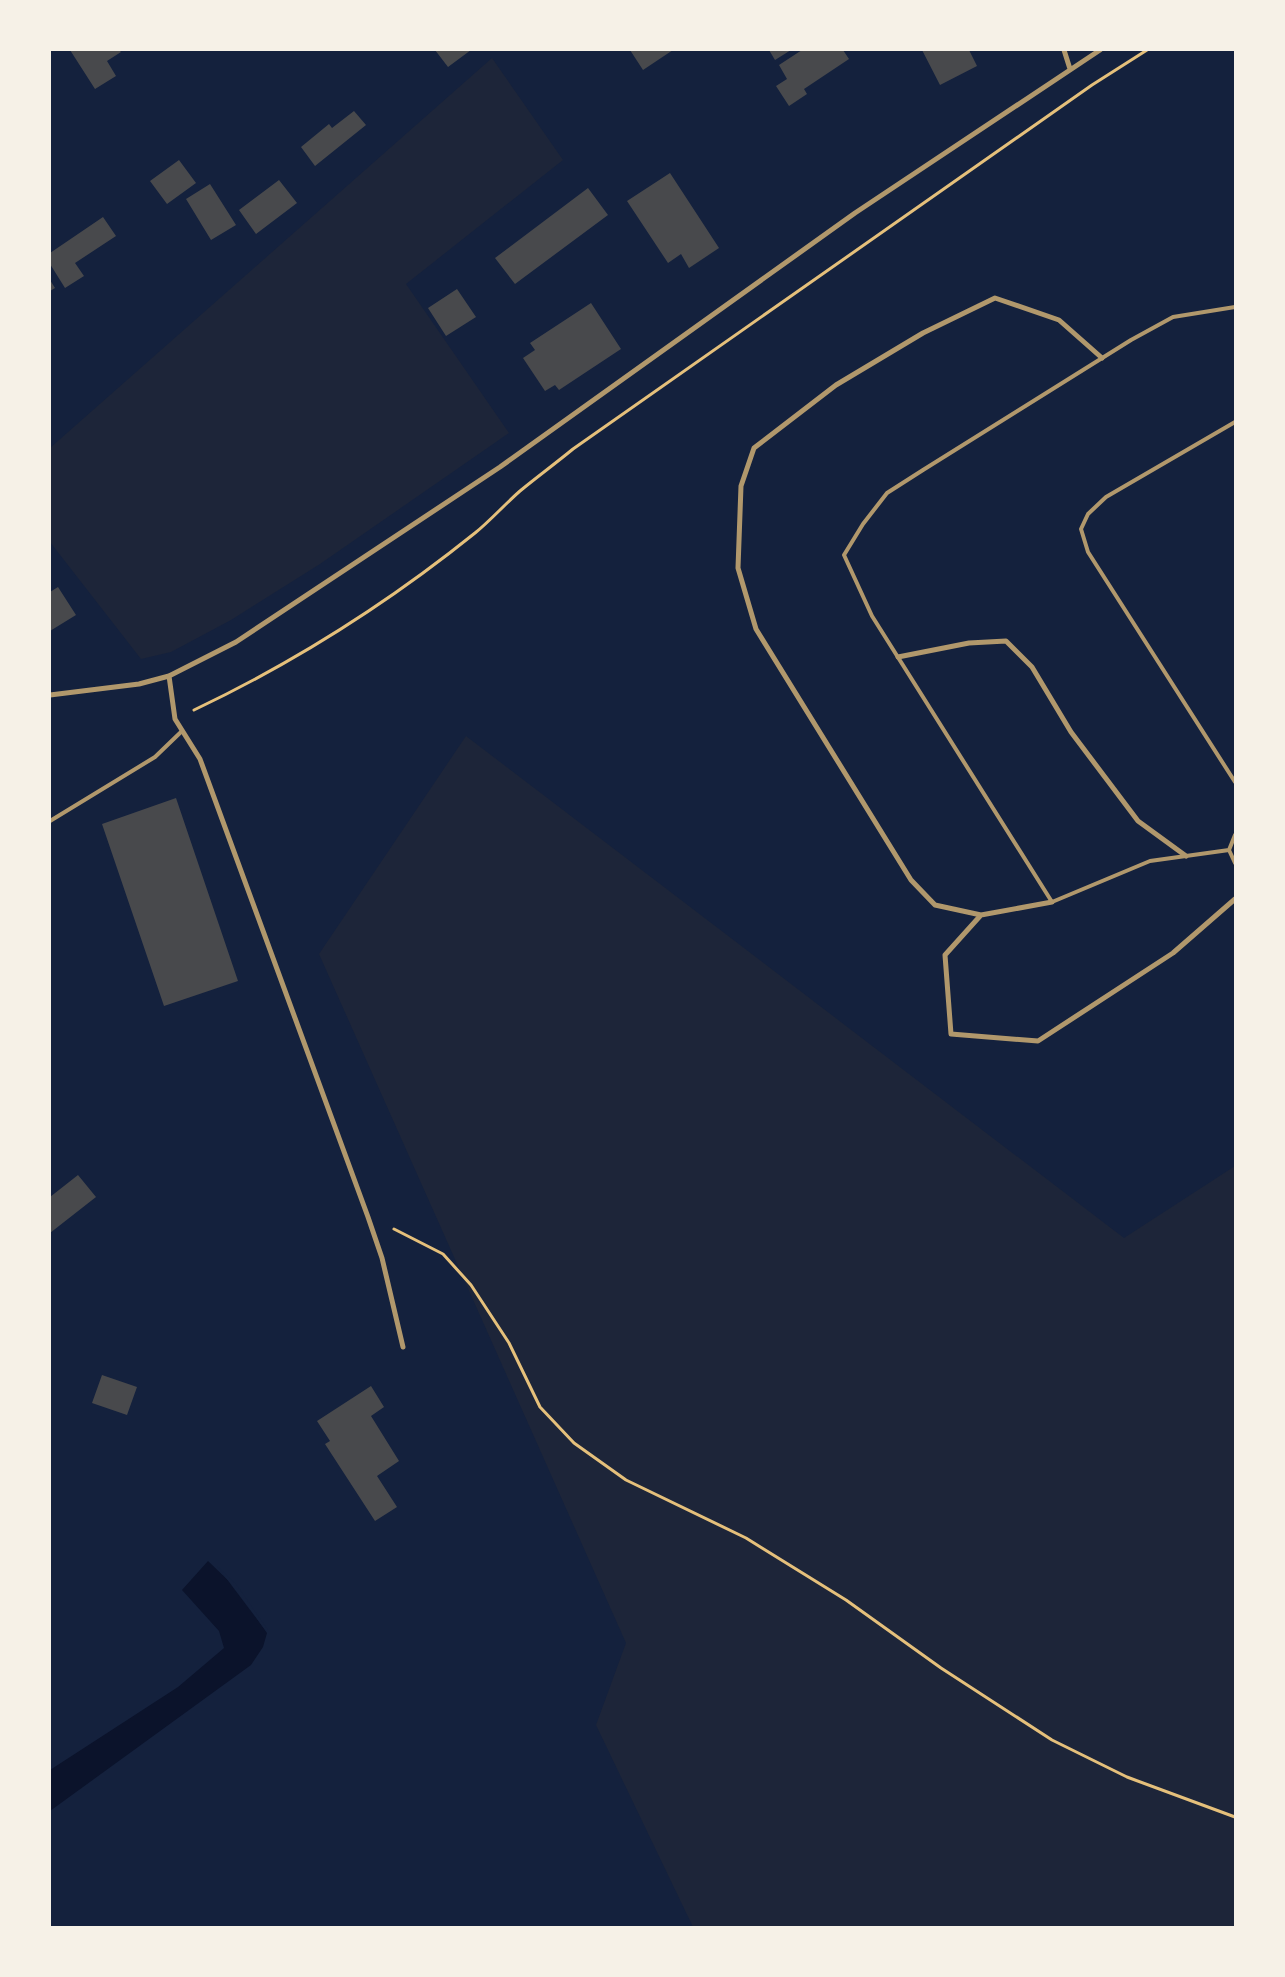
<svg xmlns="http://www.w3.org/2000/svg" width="1285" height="1977" viewBox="0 0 1285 1977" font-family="Literata,serif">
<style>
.green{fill:#1d2539}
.water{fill:#0b132b}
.pier{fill:#14213d}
.building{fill:#48494c}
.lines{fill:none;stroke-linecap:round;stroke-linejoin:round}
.path{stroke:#e5c07b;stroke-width:3}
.service{stroke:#b1986c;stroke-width:4}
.minor{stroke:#b1986c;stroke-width:5}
</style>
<rect width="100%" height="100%" fill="#14213d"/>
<!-- green -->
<path class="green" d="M492 58 563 160 406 284 509 433 320 564 231 620 171 652 141 659 50 542V448Z
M466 736 1124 1238 1235 1166V1927H693L596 1725 626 1643 319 954Z"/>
<!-- water -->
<path class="water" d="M208 1561 234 1586 267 1633 263 1647 251 1665 50 1811V1770L178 1687 224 1648 219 1631 182 1590Z"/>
<!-- pier -->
<path class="pier" d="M217 1566 236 1584 268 1630 266 1631Z"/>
<!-- building -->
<path class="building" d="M70 50H119L121 52 107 61 116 76 95 89Z
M435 50H471L448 67Z
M630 50H673L643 70Z
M769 50H791L775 60Z
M802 50H843L849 59 804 89 807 94 789 106 776 86 787 79 779 65Z
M922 50H969L977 66 940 85Z
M354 111 366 125 315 166 301 147 329 124 332 128Z
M179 160 196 183 167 204 150 181Z
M670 173 719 248 689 268 681 254 668 263 627 201Z
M279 180 297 203 256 234 239 210Z
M210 184 236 225 211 240 186 199Z
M588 188 608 215 515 284 495 258Z
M103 217 116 236 75 263 84 276 65 288 50 264V253Z
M50 280 55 288 50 291Z
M457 289 476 317 446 336 428 308Z
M591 303 621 349 559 390 555 385 545 391 523 358 535 350 530 343Z
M58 587 76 615 50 631V592Z
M176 798 238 981 164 1006 102 824Z
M78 1175 96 1197 50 1233V1197Z
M102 1375 137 1387 127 1415 92 1403Z
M371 1386 384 1407 371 1416 399 1461 377 1476 397 1507 375 1521 325 1444 330 1441 317 1421Z"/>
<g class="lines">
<!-- path -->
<path class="path" d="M194 710C295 662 388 603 475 533 491 520 504 505 520 491 537 477 556 463 573 449L1092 85 1147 50
M394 1229 443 1254 471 1285 509 1343 540 1407 574 1443 626 1480 746 1538 846 1600 941 1668 1052 1740 1127 1777 1235 1817"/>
<!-- service -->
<path class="service" d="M1235 307 1173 317 1131 340 923 470 887 493 863 524 844 555 872 616 1052 902 1150 861 1229 850 1235 835
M1235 422 1106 497 1088 514 1081 529 1088 552 1235 782
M50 821 155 757 182 731
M1229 850 1235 863"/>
<!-- minor -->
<path class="minor" d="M1064 50 1070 69
M898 657 969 643 1006 641 1032 667 1071 732 1138 821 1186 856
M169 676 175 719 200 759 368 1217 382 1258 403 1347
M50 695 139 684 169 676 236 642 500 467 855 213 1100 50
M1052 902 981 915 945 955 951 1034 1038 1041 1173 953 1235 899
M981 915 935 905 911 880 756 629 738 568 741 486 754 448 836 385 923 333 995 298 1059 320 1102 358"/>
</g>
<!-- border -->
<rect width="1285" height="1977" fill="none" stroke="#f6f1e7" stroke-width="102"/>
</svg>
